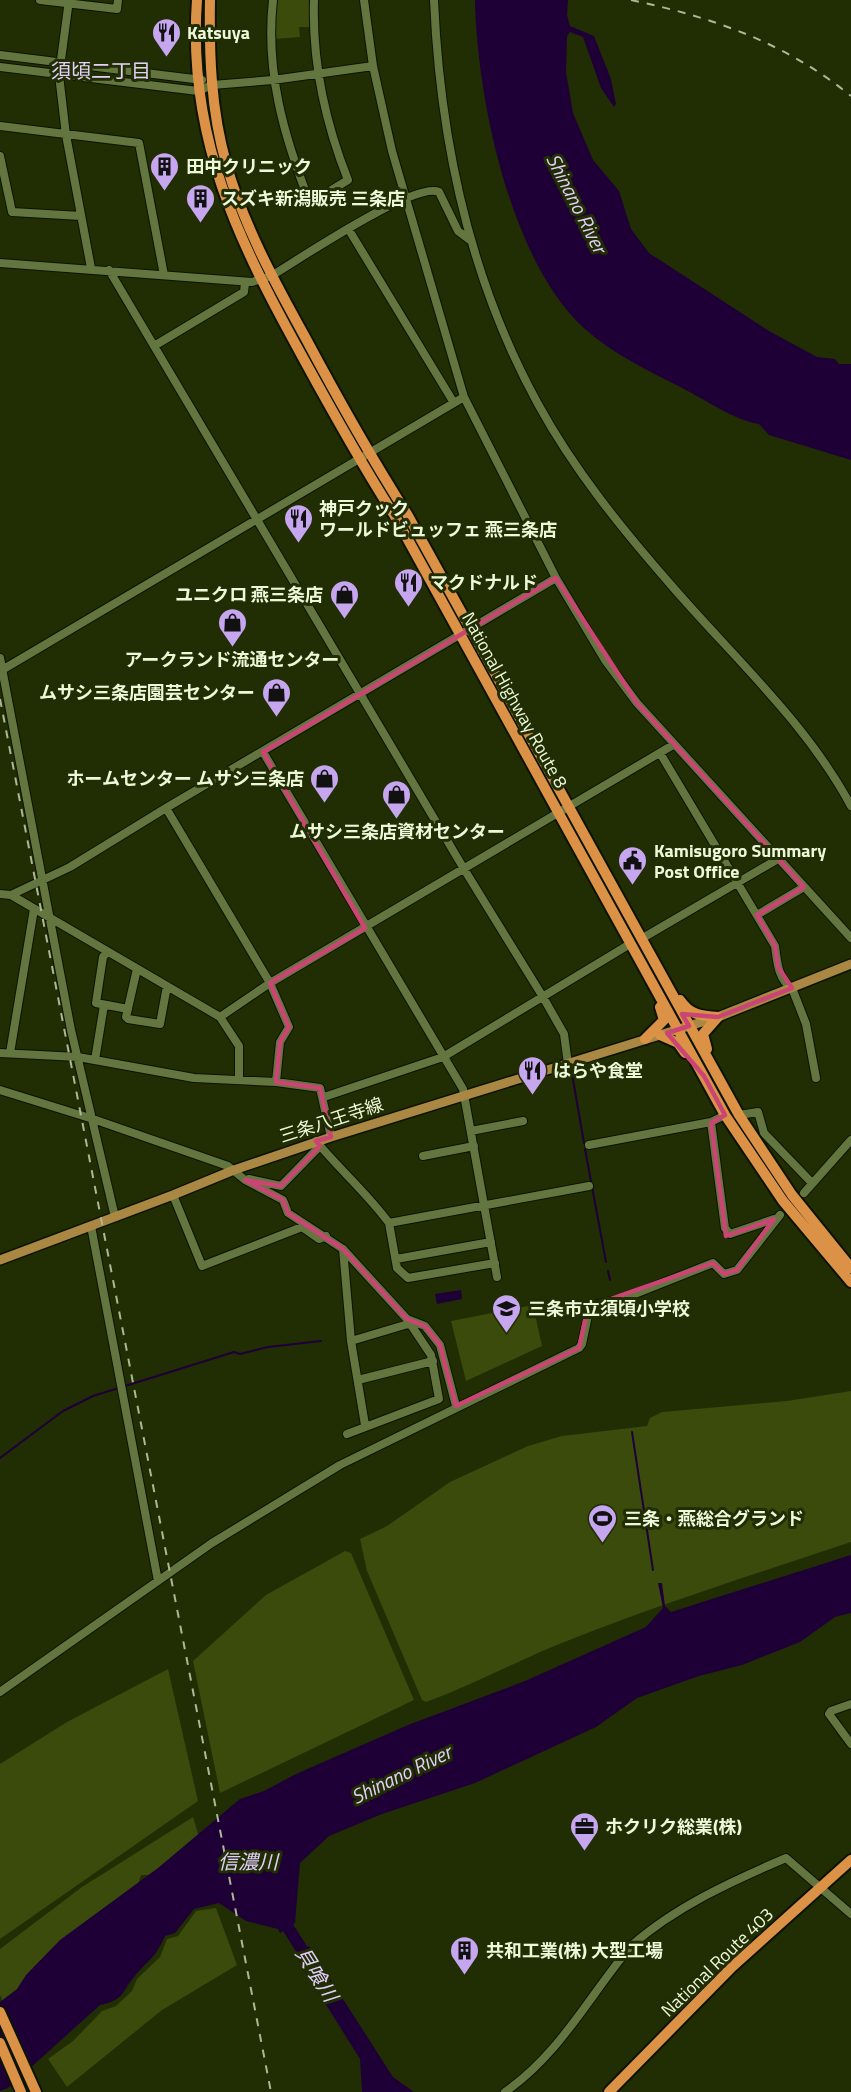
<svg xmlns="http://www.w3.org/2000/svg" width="851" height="2092" viewBox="0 0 851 2092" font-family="'Titillium Web','Noto Sans JP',sans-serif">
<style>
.green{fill:#3a4b0c}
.water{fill:#1e0037}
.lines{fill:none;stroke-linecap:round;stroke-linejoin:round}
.stream{stroke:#1e0037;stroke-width:2}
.river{stroke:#1e0037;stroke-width:12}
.minor-casing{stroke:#0c1400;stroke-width:10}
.major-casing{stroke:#0c1400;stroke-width:12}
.highway-casing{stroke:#0c1400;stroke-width:14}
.minor{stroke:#64763f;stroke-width:8}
.major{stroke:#ab8744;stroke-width:9}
.highway{stroke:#db9247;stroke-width:10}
.rail{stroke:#acb896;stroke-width:2;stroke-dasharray:8 8;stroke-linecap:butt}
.marked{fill:none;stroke:#cb4574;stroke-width:4.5;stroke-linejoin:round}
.labels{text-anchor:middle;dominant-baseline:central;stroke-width:6;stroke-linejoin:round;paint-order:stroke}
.poi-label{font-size:18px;font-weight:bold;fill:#edf8da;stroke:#212d03;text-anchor:start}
.street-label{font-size:18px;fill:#edf8da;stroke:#212d03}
.neighbourhood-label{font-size:20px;fill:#e2d1fb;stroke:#212d03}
.water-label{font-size:20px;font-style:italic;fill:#e2cffc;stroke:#212d03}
</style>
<rect width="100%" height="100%" fill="#212d03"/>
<!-- green -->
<path class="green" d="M276 0H311L310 27H299L300 37 275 39Z
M533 1305 542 1346 466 1381 451 1321Z
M851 1391V1542C758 1573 664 1603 572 1639 522 1658 476 1684 426 1702L422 1700 367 1571 360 1539 387 1526 450 1482 528 1446 562 1436 647 1426 650 1418 662 1412 787 1401Z
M345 1551 351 1553 414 1700 220 1793 193 1661 266 1595Z
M168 1669 198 1801 0 1939V1764L67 1722Z
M193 1817 199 1837 158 1875H141L136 1891 4 2004 0 1995V1949L82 1887Z
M216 1908 237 1965 162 2010 67 2087 48 2059 73 2041 102 2011 116 2006 132 1991 137 1979 160 1957 167 1939 178 1936 196 1911Z"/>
<!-- water -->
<path class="water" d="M475 0H568L567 15 570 26 594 36 611 79 616 104 614 107 601 88 583 37 570 32 567 36 566 72 573 113 593 160 619 191 631 229 649 253 769 331 817 357 835 359 839 364H851V460L769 435 759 424C736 421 704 399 682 388 649 371 613 354 585 329 510 262 477 97 475 0Z
M461 1290 462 1299 437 1304 435 1294Z
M851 1555V1613L835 1617 800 1642 742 1665 699 1676 637 1698 596 1727 475 1783 382 1814 329 1836 300 1863 295 1923 280 1933 278 1929 246 1921 219 1903 194 1909 175 1933 165 1936C154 1960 149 1959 134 1977 121 1993 124 2000 100 2005L8 2088 0 2091V2002L17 1989 26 1975 60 1940 158 1868 240 1799 264 1791 296 1774 408 1725 525 1681 646 1627 663 1608 658 1583H662L665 1606 671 1612Z
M309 1946 393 2077 414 2092H362L360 2059 295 1955Z"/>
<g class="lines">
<!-- stream -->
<path class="stream" d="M571 1068 584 1143
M585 1149 606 1262
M608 1271 610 1280
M632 1432 653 1570
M0 1458 63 1411 93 1396 234 1352 240 1354 268 1347 321 1341"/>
<!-- river -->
<path class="river" d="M280 1915 311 1964"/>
<defs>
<path id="minor" d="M40 0 117 9 118 0
M69 0 59 75 66 135 91 268
M273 0C265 71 284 137 310 203L348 180C325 122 312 62 314 0
M364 0 373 66 392 151 464 397 556 578 605 660 637 703 851 938
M434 0C440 140 470 280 538 404 574 470 622 529 671 585 732 656 806 722 851 806
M0 55 202 80
M0 67 198 91 212 85 273 80 373 66
M0 126 139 143 164 275
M0 156 12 212 81 216
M349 230 454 403
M0 263 252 282 271 276C298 260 415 181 439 192L458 231 470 240
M109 270 464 869 543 997 564 1034 568 1064
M154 346 244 292 245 283
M0 658 71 1030 115 1217
M2 670 464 397
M263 752 463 1089 497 1277
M660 753 775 946C777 961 778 980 792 988L806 1024 816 1078
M166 808 270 983 289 1027 280 1042 276 1082
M0 894 11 895 220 1017 239 1046V1079
M11 895 70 867 166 808 556 578
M757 915 804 887
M641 939 778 859
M107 952 103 957 96 1003 128 1009
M137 969 126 1017 128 1019 160 1024 167 986
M220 1017 270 983 673 745
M0 1053 78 1057 194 1078 276 1082 320 1088 331 1137
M10 1053 34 909
M95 1060 104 1005
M0 1090 93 1119 228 1166 245 1180 283 1200 288 1213 343 1249 407 1319 425 1326 440 1345 456 1406
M324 1097 443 1057 630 944
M739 1115 758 1112 764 1133 812 1183
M711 1122 725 1228 730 1234 774 1219
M471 1131 523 1121
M316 1141C340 1170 367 1193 389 1223L589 1186
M589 1145 711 1122 725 1115
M423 1156 474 1146
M249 1179 281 1186 320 1146
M804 1193 851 1140
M173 1195 202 1266 302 1227 319 1239 326 1236
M389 1223 397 1268 408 1278 495 1263
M91 1226 158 1581
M343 1249 351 1341 365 1425
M396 1259 491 1242
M351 1341 408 1324
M358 1380 433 1361
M347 1434 439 1399 431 1355 407 1319
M0 1692 212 1543 340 1465 579 1348 582 1344 590 1306 622 1299 713 1263 724 1274 737 1270 780 1215
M851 1704 831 1711 829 1714 851 1744
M505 2092C560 2054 589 1996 631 1946 675 1907 732 1881 786 1858L851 1914"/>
<path id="major" d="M0 1260 173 1195 234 1170 331 1137 718 1017 851 964"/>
<path id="highway" d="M197 0C187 137 238 240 302 356 332 411 362 465 396 518L725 1115 783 1201 851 1282
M210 0C209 55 211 110 226 163 243 224 274 281 305 337 337 397 370 456 407 514L739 1115 792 1195 851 1268
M680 1000C690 1015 701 1016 718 1017
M660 1035 678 1043 685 1053
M645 1039 664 1020 660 1007
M707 1049 703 1034 718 1017
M0 2012 36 2092
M0 2043 21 2092
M609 2092 732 1967 851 1860"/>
</defs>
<!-- minor casing -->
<use href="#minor" class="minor-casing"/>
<!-- major casing -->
<use href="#major" class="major-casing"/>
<!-- highway casing -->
<use href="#highway" class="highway-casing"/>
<!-- minor -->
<use href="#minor" class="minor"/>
<!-- major -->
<use href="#major" class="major"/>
<!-- highway -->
<use href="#highway" class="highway"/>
<!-- rail -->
<path class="rail" d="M631 0C712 17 786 43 851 96
M0 699 271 2092"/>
</g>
<!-- marked area -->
<path class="marked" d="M556 578 637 703 804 887 757 915 775 946 778 967 792 988 718 1017 682 1014 689 1026 667 1033 704 1076 725 1115 711 1123 726 1236 774 1219 737 1270 724 1274 713 1263 588 1307 579 1348 456 1406 440 1345 425 1326 407 1319 343 1249 288 1213 283 1200 245 1180 281 1186 320 1146 316 1141 331 1137 320 1088 276 1082 280 1042 289 1027 270 983 365 928 263 752Z"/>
<!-- icons -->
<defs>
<symbol id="restaurant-pin" viewBox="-11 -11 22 30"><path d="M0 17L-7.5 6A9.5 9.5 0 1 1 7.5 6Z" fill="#c7a6f0" stroke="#212d03"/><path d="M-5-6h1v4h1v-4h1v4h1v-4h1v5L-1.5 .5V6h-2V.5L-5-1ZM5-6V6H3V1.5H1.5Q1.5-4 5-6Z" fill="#111"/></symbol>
<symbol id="building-pin" viewBox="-11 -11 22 30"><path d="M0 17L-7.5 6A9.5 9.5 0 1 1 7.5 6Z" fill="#c7a6f0" stroke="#212d03"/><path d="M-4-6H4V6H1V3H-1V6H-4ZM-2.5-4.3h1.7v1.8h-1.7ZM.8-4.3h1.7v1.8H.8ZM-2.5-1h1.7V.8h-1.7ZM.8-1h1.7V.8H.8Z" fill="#111"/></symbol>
<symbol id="shop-pin" viewBox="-11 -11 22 30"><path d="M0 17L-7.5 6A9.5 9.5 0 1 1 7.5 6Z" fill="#c7a6f0" stroke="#212d03"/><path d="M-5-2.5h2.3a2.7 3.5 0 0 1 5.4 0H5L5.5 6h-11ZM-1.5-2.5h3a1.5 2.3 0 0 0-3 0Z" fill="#111"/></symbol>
<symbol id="civic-pin" viewBox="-11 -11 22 30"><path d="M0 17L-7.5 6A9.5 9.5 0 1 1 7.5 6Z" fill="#c7a6f0" stroke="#212d03"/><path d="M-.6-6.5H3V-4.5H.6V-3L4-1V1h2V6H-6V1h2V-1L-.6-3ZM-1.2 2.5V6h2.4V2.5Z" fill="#111"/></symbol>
<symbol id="school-pin" viewBox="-11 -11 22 30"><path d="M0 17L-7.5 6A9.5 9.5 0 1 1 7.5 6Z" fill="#c7a6f0" stroke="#212d03"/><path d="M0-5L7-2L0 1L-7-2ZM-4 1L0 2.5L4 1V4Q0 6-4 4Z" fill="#111"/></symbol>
<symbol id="stadium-pin" viewBox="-11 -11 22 30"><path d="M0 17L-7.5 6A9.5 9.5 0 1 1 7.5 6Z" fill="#c7a6f0" stroke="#212d03"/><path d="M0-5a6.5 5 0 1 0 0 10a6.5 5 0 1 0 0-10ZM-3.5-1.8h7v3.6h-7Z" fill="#111"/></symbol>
<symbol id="office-pin" viewBox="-11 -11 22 30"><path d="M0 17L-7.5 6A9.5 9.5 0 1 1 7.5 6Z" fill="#c7a6f0" stroke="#212d03"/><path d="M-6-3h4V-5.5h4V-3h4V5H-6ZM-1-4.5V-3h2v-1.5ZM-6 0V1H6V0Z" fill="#111"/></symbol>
</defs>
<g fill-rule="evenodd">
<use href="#restaurant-pin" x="150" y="16" width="33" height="45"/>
<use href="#building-pin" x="148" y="150" width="33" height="45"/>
<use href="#building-pin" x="184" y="182" width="33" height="45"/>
<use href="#restaurant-pin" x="282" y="502" width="33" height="45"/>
<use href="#restaurant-pin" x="392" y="566" width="33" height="45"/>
<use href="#shop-pin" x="328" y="578" width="33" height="45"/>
<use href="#shop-pin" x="216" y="606" width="33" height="45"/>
<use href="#shop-pin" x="260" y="676" width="33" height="45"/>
<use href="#shop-pin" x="308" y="762" width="33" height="45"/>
<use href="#shop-pin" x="380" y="778" width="33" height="45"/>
<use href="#civic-pin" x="616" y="844" width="33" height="45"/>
<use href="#restaurant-pin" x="516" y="1054" width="33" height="45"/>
<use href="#school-pin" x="490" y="1292" width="33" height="45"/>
<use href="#stadium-pin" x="586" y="1502" width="33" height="45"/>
<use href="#office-pin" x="568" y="1810" width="33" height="45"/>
<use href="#building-pin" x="448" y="1934" width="33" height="45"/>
</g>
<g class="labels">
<!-- poi labels -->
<g class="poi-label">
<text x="187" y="32">Katsuya</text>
<text x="186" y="166">田中クリニック</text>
<text x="221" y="198">スズキ新潟販売 三条店</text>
<text x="319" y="508">神戸クック<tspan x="319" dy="21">ワールドビュッフェ 燕三条店</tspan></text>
<text x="430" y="582">マクドナルド</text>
<text x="323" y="594" text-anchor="end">ユニクロ 燕三条店</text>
<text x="232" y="659" text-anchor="middle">アークランド流通センター</text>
<text x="255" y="692" text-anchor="end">ムサシ三条店園芸センター</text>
<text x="304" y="778" text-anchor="end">ホームセンター ムサシ三条店</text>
<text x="397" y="831" text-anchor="middle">ムサシ三条店資材センター</text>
<text x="654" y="850">Kamisugoro Summary<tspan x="654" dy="21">Post Office</tspan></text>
<text x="553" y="1070">はらや食堂</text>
<text x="528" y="1308">三条市立須頃小学校</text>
<text x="624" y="1518">三条・燕総合グランド</text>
<text x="605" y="1826">ホクリク総業(株)</text>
<text x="486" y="1950">共和工業(株) 大型工場</text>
</g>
<!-- street labels -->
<g class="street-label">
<text transform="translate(515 700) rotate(61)">National Highway Route 8</text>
<text transform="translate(331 1120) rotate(-18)">三条八王寺線</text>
<text transform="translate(717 1962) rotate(-44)">National Route 403</text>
</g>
<!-- neighbourhood labels -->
<g class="neighbourhood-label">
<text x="101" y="70">須頃二丁目</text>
</g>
<!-- water labels -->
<g class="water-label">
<text transform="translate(577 203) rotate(63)">Shinano River</text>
<text transform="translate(401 1774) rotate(-26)">Shinano River</text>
<text x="248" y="1861">信濃川</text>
<text transform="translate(317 1974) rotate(58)">貝喰川</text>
</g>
</g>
</svg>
